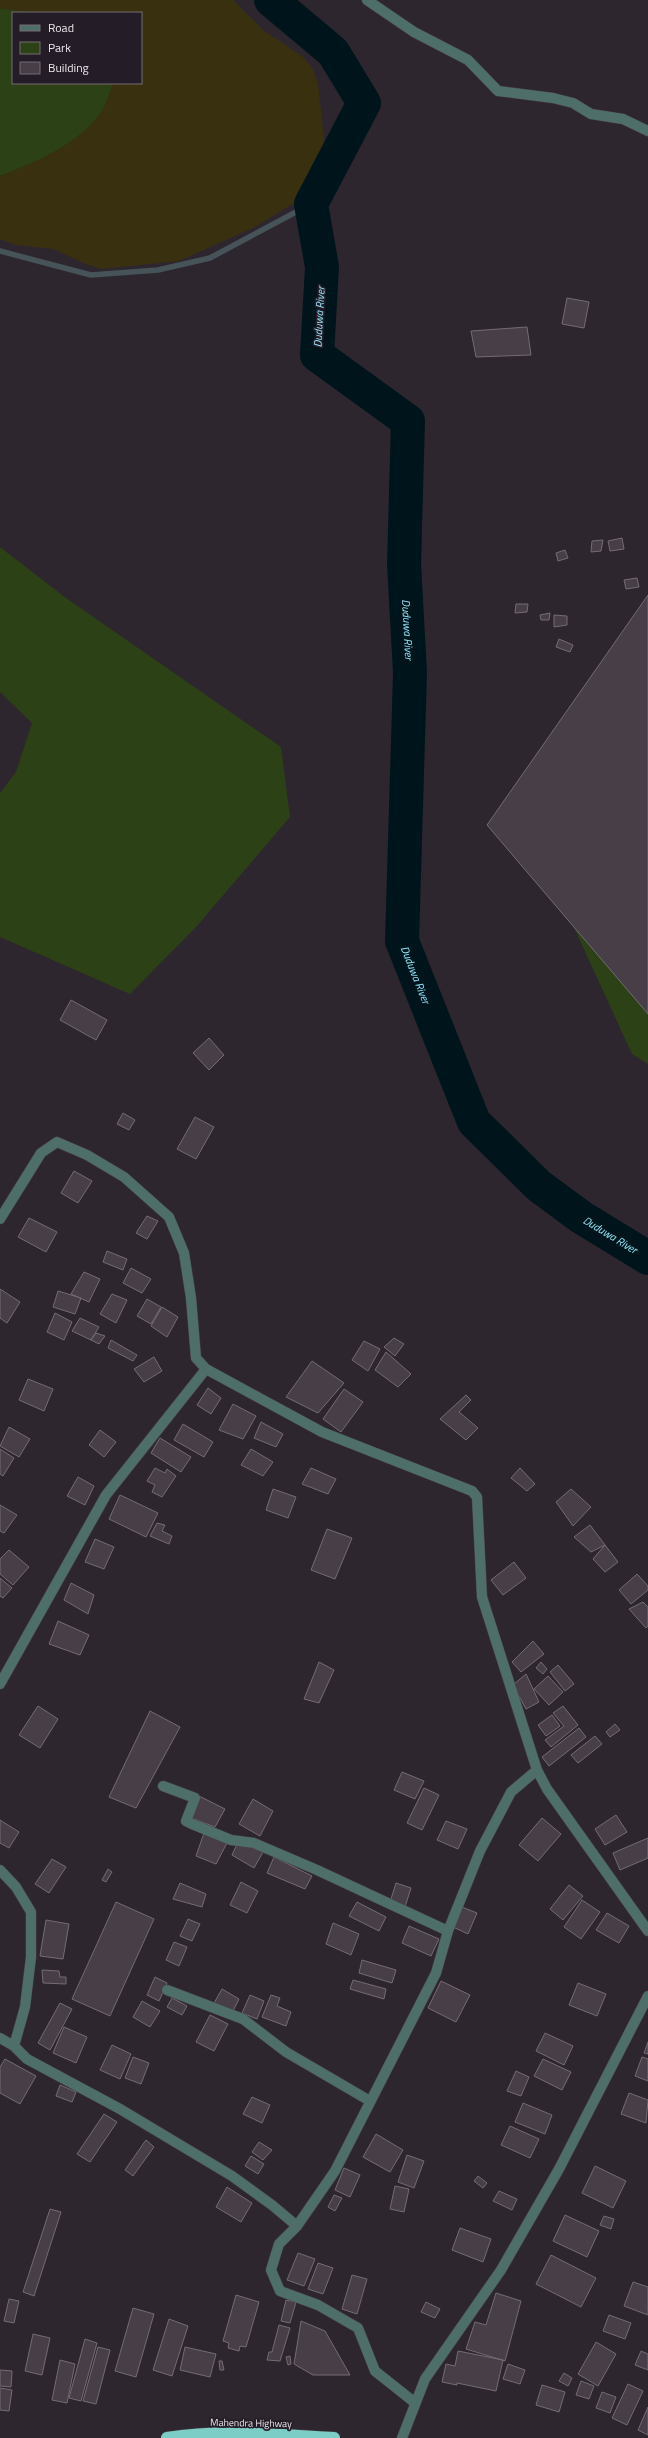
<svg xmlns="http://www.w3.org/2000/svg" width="648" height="2438" viewBox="0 0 648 2438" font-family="'Titillium Web',sans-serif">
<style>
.green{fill:#2c4115}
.sand{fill:#393010}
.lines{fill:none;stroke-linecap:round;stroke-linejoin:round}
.stream{stroke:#465359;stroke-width:5.5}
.river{stroke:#00151b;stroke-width:34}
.building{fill:#473e48;stroke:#746b76}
.street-casing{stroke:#484149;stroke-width:11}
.highway-casing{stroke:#484149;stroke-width:13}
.street{stroke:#4e6e6a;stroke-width:10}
.highway{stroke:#7bcdc5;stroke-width:12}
.labels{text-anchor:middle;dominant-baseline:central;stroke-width:3.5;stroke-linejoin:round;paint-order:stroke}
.street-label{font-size:10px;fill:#eae5eb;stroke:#241c26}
.water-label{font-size:11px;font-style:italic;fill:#91e8fd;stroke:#241c26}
</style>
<rect width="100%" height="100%" fill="#2e262f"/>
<!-- green -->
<path class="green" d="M0 8 32 13H13V83H113C110 92 107 103 102 111 80 144 35 163 0 176Z
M0 547 66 598 281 747 290 817 197 926 130 994 0 937V793L16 772 32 723 0 692Z
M648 733V1064L632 1054 565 908Z"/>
<!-- sand -->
<path class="sand" d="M0 0H233L263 30 303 57 313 69 318 84 324 139 321 155 306 191 294 203 255 227 179 261 102 269 88 265 53 249 16 245 0 239V176C35 163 80 144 102 111 107 103 110 92 113 83H141V13H32L0 8Z"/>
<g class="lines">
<!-- stream -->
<path class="stream" d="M0 251 91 275 158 270 210 258 311 204"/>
<!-- river -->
<path class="river" id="s1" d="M271 0 333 52 364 103 311 204 322 267 317 355 408 421 404 564 410 673 402 941 474 1122 539 1186 581 1217 648 1258"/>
</g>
<!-- building -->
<path class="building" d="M567 298 589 302 584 328 562 324Z
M527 327 531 355 476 357 471 331Z
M622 538 624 549 610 551 608 541Z
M603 540 601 551 591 552 592 541Z
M565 550 568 558 558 561 556 553Z
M637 578 639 587 626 589 624 580Z
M648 595V1014L487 825Z
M516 604H528L527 612 515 613Z
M550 613 549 620H541L540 615Z
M554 615 567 616V625L554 627Z
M559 639 573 645 570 652 556 647Z
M71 1000 107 1020 96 1040 60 1020Z
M209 1038 224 1055 209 1070 193 1053Z
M123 1113 135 1120 129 1130 117 1124Z
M195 1117 214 1127 196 1159 177 1149Z
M74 1171 92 1181 78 1203 61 1193Z
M147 1216 158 1221 147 1239 136 1233Z
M29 1218 57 1232 46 1252 18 1237Z
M107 1251 127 1259 123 1270 103 1262Z
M131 1268 151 1279 142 1293 123 1283Z
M84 1272 100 1279 89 1302 71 1294Z
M0 1289 20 1302 7 1323 0 1318Z
M58 1291 81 1298 75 1314 53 1307Z
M112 1294 127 1300 116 1323 100 1314Z
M147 1299 161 1307 151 1324 137 1316Z
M162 1307 178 1317 167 1337 151 1326Z
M55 1313 72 1322 64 1340 47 1332Z
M80 1318 99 1327 91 1340 72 1331Z
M96 1333 105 1336 99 1344 91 1340Z
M394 1338 404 1344 395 1356 384 1347Z
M111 1340 137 1355 133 1361 108 1348Z
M364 1341 380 1349 368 1371 352 1360Z
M386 1352 411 1374 398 1387 375 1370Z
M154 1357 162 1371 144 1382 134 1369Z
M312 1361 344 1383 318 1413 286 1397Z
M28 1379 53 1389 44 1411 19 1400Z
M208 1388 221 1398 211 1414 197 1405Z
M344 1389 363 1402 341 1432 323 1419Z
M466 1395 471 1400 459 1412 478 1428 466 1440 440 1419Z
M233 1404 256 1416 243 1439 219 1430Z
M261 1422 283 1434 276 1447 254 1438Z
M183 1424 213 1442 204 1457 174 1440Z
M9 1427 30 1439 19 1457 0 1446Z
M100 1430 116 1442 104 1457 89 1445Z
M160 1438 191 1457 181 1472 151 1453Z
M0 1449 14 1458 3 1476 0 1474Z
M251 1449 273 1462 263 1476 241 1465Z
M155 1468 165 1473 167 1469 176 1476 162 1497 152 1492 155 1485 147 1481Z
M311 1468 336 1479 328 1494 302 1484Z
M520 1468 535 1484 527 1491 511 1478Z
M78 1477 94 1486 85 1505 67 1496Z
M273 1489 296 1497 288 1518 266 1510Z
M571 1489 591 1507 573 1526 556 1502Z
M120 1495 158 1513 146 1537 109 1519Z
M0 1505 17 1515 4 1533 0 1531Z
M157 1523 165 1525 162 1531 172 1536 169 1544 150 1536Z
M590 1525 605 1545 591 1552 574 1537Z
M327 1529 352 1538 335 1579 311 1570Z
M95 1539 114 1547 104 1569 85 1562Z
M605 1545 618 1562 605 1572 593 1559Z
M9 1550 29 1567 13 1585 0 1574V1559Z
M514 1562 526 1578 503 1595 491 1580Z
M637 1574 648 1586V1590L631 1604 619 1590Z
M0 1578 12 1588 3 1598 0 1596Z
M71 1583 94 1595 88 1614 64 1600Z
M643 1602 648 1607V1626L646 1628 629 1609Z
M58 1621 89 1635 80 1655 49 1644Z
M533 1641 544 1654 521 1672 512 1662Z
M319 1662 334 1670 319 1703 304 1699Z
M541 1662 547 1669 543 1674 536 1668Z
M558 1665 574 1684 565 1691 550 1672Z
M526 1674 539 1702 526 1709 513 1685Z
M548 1676 563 1692 549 1705 534 1689Z
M38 1706 58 1719 40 1748 19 1735Z
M563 1706 578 1725 551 1747 545 1740 564 1726 553 1713Z
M150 1711 180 1727 136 1808 109 1797Z
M552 1715 560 1726 546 1736 538 1725Z
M615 1724 620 1730 610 1737 606 1732Z
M579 1728 586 1737 549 1766 542 1757Z
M595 1736 602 1744 578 1763 571 1755Z
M402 1772 424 1781 415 1799 394 1790Z
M424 1788 439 1795 422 1830 407 1823Z
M199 1796 225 1809 215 1827 191 1818Z
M253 1799 273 1811 260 1836 239 1824Z
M616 1815 627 1832 605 1845 595 1829Z
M542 1818 561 1834 538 1861 519 1845Z
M0 1820 19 1832 9 1848 0 1843Z
M446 1821 467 1829 458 1849 437 1840Z
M204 1833 227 1843 216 1864 196 1856Z
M648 1838V1858L620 1870 613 1853Z
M238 1842 263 1852 254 1868 232 1855Z
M274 1857 312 1876 305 1889 267 1873Z
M52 1859 66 1867 49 1893 35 1884Z
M108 1869 112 1872 106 1882 102 1880Z
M241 1882 258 1891 247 1913 230 1905Z
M180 1883 206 1894 202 1907 173 1899Z
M396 1883 411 1888 405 1907 390 1902Z
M569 1885 583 1896 563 1920 550 1909Z
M582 1900 600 1912 581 1939 564 1927Z
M116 1902 154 1919 110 2016 72 1999Z
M357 1902 386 1917 379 1931 349 1916Z
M462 1907 477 1913 468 1934 453 1927Z
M607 1913 629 1926 619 1943 596 1930Z
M188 1919 200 1924 192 1941 180 1936Z
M46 1920 69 1924 63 1959 40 1956Z
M333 1923 359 1934 351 1955 326 1944Z
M409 1926 439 1939 431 1956 402 1943Z
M174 1942 187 1947 179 1966 166 1960Z
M362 1960 396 1970 392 1983 359 1973Z
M42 1970 59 1971 60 1977H66V1984L43 1983Z
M155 1977 167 1983 159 2001 147 1995Z
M353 1980 386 1989 384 1999 350 1989Z
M441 1981 470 1995 456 2022 428 2008Z
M578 1983 606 1994 597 2016 569 2005Z
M222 1989 239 1999 232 2013 214 2003Z
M250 1995 264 2001 257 2019 242 2013Z
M271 1995 280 1998 277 2006 291 2012 286 2026 262 2017Z
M172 1998 187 2006 182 2015 167 2007Z
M142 2001 160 2011 150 2027 133 2017Z
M60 2003 72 2009 50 2050 38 2043Z
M210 2015 228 2024 214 2051 196 2042Z
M64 2027 87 2037 76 2063 53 2053Z
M545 2033 573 2046 564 2065 536 2051Z
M648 2042V2054L644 2053Z
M112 2045 131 2054 120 2079 100 2070Z
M133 2057 149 2063 141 2084 125 2078Z
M642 2057 648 2059V2081L635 2076Z
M5 2059 36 2076 20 2104 0 2093V2067Z
M543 2059 571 2072 562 2090 534 2076Z
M516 2071 529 2077 521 2096 507 2091Z
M60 2085 76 2092 72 2102 56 2096Z
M629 2093 648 2100 646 2123 621 2114Z
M252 2097 270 2105 262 2123 243 2114Z
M523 2103 552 2115 545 2134 515 2122Z
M104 2114 117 2122 90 2162 77 2154Z
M510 2126 539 2139 530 2158 501 2145Z
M376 2134 403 2150 390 2172 363 2157Z
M146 2140 154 2147 133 2176 125 2170Z
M259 2142 272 2150 263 2160 252 2152Z
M407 2155 424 2161 414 2188 398 2182Z
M251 2156 264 2164 258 2174 245 2166Z
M595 2166 626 2181 613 2208 582 2193Z
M344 2168 360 2175 350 2197 335 2190Z
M478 2176 487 2183 483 2188 474 2181Z
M395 2186 409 2189 404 2212 390 2209Z
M227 2187 252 2203 241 2222 216 2207Z
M499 2191 517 2199 512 2210 493 2201Z
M334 2195 342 2198 335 2211 328 2207Z
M50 2209 61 2212 34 2296 23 2292Z
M565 2215 599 2231 587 2257 553 2241Z
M604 2216 614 2219 611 2229 600 2225Z
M460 2228 491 2239 483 2262 452 2250Z
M298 2253 315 2259 304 2286 287 2280Z
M551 2255 596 2278 581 2307 536 2284Z
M318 2263 333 2268 323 2294 308 2289Z
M352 2275 367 2279 357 2314 342 2309Z
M633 2282 648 2287V2315L624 2306Z
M496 2293 521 2301 505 2361 466 2349 475 2322 486 2325Z
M236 2295 259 2302 246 2347 240 2346 239 2351 228 2348 229 2343 223 2341Z
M9 2299 19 2301 14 2323 4 2321Z
M286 2300 296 2302 290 2323 281 2321Z
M426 2302 440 2309 435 2318 421 2312Z
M133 2308 154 2314 136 2377 115 2371Z
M609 2315 631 2323 625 2339 603 2331Z
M169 2319 188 2326 172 2376 153 2370Z
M301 2321 325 2331 350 2375H313L294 2364Z
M279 2325 290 2328 280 2361 267 2360 269 2352H272Z
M33 2334 50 2338 42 2375 25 2371Z
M85 2339 97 2343 81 2401 69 2398Z
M596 2342 616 2354 598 2386 578 2374Z
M98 2347 110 2350 96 2404 83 2401Z
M185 2347 216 2354 210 2377 180 2370Z
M458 2351 503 2360 496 2391 457 2383V2385L442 2382 446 2364 455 2366Z
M641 2351 648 2354V2370L635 2365Z
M290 2356 291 2364 288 2365 286 2357Z
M60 2360 75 2364 67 2403 52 2400Z
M219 2361H222L224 2370H220Z
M508 2364 525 2370 520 2384 503 2379Z
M0 2370 12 2371 11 2387 0 2386Z
M564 2373 572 2378 568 2386 559 2381Z
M581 2381 594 2386 589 2399 576 2395Z
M628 2384 643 2391 627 2425 612 2418Z
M542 2385 565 2392 559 2412 536 2405Z
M0 2388 12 2390 9 2411 0 2410Z
M602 2392 616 2397 610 2413 596 2408Z
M648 2407V2435L638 2430Z"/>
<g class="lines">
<defs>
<path id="street" d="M367 0 414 32 468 60 498 91 553 98 573 103 591 114 623 119 648 131
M0 1219 41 1153 57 1142 87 1155 124 1177 169 1217 184 1253 191 1298 196 1358 206 1369 322 1432 472 1491 477 1497 482 1597 537 1770 547 1789 648 1931
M0 1684 106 1495 206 1369
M163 1786 195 1798 186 1821 192 1824 231 1840 254 1843 317 1870 448 1931
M0 1870 16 1887 31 1912V1957L25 2007 14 2046
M167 1990 243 2019 286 2052 370 2101
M0 2038 14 2046 27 2059 120 2109 232 2176 272 2205 297 2226 279 2244 271 2270 280 2291 318 2305 358 2328 375 2371 414 2402
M297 2226 335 2171 436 1973 448 1931 480 1851 511 1792 537 1770
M402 2438 425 2379 501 2270 559 2169 648 1996"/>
<path id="highway" d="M167 2438C222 2429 279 2435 334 2438"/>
</defs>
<!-- street casing -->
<use href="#street" class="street-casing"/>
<!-- highway casing -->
<use href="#highway" class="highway-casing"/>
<!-- street -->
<use href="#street" class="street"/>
<!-- highway -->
<use href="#highway" class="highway"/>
</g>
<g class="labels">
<!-- street labels -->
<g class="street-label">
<text transform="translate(251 2423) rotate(1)">Mahendra Highway</text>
</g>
<!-- water labels -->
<g class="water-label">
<text transform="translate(319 317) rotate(-87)">Duduwa River</text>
<text stroke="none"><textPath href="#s1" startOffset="728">Duduwa River</textPath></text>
<text stroke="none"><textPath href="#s1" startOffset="1076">Duduwa River</textPath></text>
<text stroke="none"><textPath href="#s1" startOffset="1412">Duduwa River</textPath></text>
</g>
</g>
<!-- legend -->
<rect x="12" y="12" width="130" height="72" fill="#241c26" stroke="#736c75"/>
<rect x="20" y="25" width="20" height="6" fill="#4e6e6a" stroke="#736c75"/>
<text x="48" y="32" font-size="12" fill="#eae5eb">Road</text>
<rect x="20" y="42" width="20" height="12" fill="#2c4115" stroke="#736c75"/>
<text x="48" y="52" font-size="12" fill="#eae5eb">Park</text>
<rect x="20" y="62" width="20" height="12" fill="#473e48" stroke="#736c75"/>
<text x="48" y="72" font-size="12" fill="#eae5eb">Building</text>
</svg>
